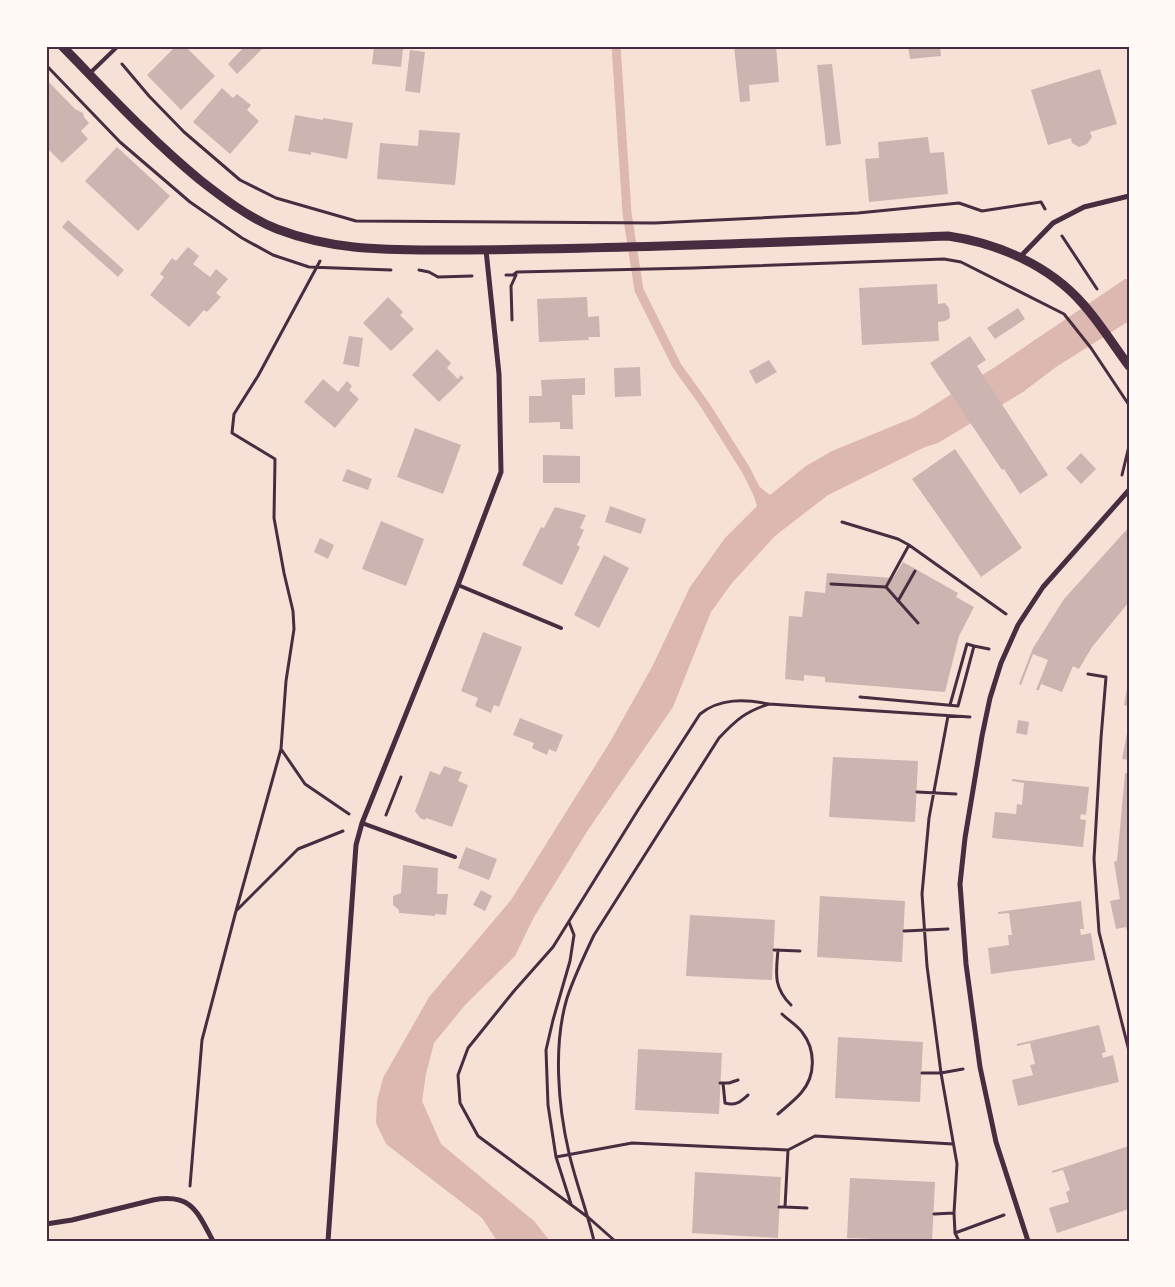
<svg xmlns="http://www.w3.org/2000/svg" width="1175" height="1287" viewBox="0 0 1175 1287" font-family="'Noto Serif',serif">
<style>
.water{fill:#dcb8b0}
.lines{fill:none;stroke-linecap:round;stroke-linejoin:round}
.stream{stroke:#dcb8b0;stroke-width:9}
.building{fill:#ccb4b1}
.path{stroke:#4a2c40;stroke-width:3}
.service{stroke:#4a2c40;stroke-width:4}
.minor{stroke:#4a2c40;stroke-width:5}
.tertiary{stroke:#4a2c40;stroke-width:9}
.neatline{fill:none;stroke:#4a2c40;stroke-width:2}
</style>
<rect width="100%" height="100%" fill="#f7e1d7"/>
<!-- water -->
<path class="water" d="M1125 279H1129V321L1056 367 1023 392 938 443 925 447 828 495 775 536 732 583 711 612 673 707 588 830 534 917 515 956 466 1004 434 1043 426 1074 422 1101 441 1144 534 1221 550 1241H497L482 1218 386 1144 376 1123 377 1101 383 1078 429 997 511 900 610 742 652 667 690 587 725 538 757 506 751 487 756 484 770 495 806 466 832 451 915 417 995 367Z"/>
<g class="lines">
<!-- stream -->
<path class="stream" d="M616 46 627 213 639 290 677 366 705 405 746 470 759 496"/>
</g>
<!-- building -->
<path class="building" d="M176 46H185L215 76 181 110 147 75Z
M245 46H265L237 74 228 64Z
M374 46 403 49 401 67 372 64Z
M734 46H776L779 82 749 85 750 101 740 102Z
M908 46H940L941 56 910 59Z
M410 50 425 52 420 93 405 91Z
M832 64 841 144 826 146 817 65Z
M1100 69 1117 124 1090 132 1092 137 1087 144 1079 147 1072 143 1071 138 1048 145 1031 90Z
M46 79 75 109 83 113 84 117 89 123 81 131 88 139 62 163 46 147Z
M222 88 233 98 237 94 251 105 247 110 259 121 230 154 193 122Z
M295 115 323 120V118L353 123 347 159 311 152V155L288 151Z
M419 130 460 133 455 185 377 179 380 143 418 146Z
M928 137 930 153 944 152 948 194 869 202 865 159 879 158 878 142Z
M117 147 170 196 138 231 85 181Z
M68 220 124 270 118 277 62 227Z
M188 247 199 256 193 264 210 277 216 269 228 279 216 293 221 297 207 312 204 310 189 327 150 295 164 277 160 274 172 258 176 261Z
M937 284 938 304 945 303 949 308 950 318 945 321 938 322 939 341 862 345 859 288Z
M388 297 403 312 400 315 414 329 391 351 363 323Z
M587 297 588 317 599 316 600 337H588L589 340 539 342 537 299Z
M1018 308 1025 319 995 339 987 328Z
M349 336 363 338 359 367 343 364Z
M970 336 986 360 977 366 1048 475 1020 494 1004 469 1002 470 930 363Z
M437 349 451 363 447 368 458 379 461 375 464 378 439 402 412 375Z
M769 360 777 372 756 384 749 371Z
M640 367 641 396 615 397 614 368Z
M585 378V395H572L573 429H560V422L529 423V396H542L541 380Z
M323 379 338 392 347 381 352 386 349 390 359 399 335 428 304 402Z
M415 428 461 445 443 494 397 477Z
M955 449 1022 548 981 577 912 479Z
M1081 453 1096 469 1081 484 1066 468Z
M543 455 580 456V483H543Z
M347 469 372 479 368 490 342 481Z
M610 506 646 519 641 534 605 522Z
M555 507 586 515 580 528 584 530 577 545 580 547 562 585 522 565 541 527 544 528Z
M381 521 424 539 406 586 362 569Z
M1129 527V602L1092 647 1079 669 1073 666 1062 692 1041 684 1039 690H1036L1048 660 1033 654 1021 685 1019 684 1033 648 1064 599Z
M320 538 334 545 328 559 314 552Z
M604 555 629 568 599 628 574 615Z
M903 562 958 593 956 597 974 607 959 636 945 692 825 682V677L804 675V681L785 679 789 616 802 617 805 591 825 593 827 573 893 578Z
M483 632 522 647 499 707 494 705 491 713 475 706 478 698 461 691Z
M1128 683H1129V706L1124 705Z
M520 718 563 735 556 752 549 749 547 755 532 748 534 743 513 735Z
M1018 720 1029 722 1027 735 1016 733Z
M1128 728H1129V760L1122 759Z
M833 757 918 761 915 822 829 817Z
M444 766 462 772 458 781 468 785 452 827 426 818 425 820 420 818 415 811 430 771 440 775Z
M1125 773H1129L1128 936 1126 927 1116 929 1110 901 1120 899 1114 862 1117 861Z
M1012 779 1089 787 1086 815 1081 814 1080 819 1086 820 1083 847 992 838 995 812 1016 814 1017 804 1022 805 1024 783 1012 781Z
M466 847 497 859 489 880 458 868Z
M403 865 438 868 437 894H448L446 915 435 914V916L399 913V910L393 905V896L401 893Z
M481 890 492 896 485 911 473 905Z
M820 896 905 901 902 962 817 957Z
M1081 901 1084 929H1080L1081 935 1091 933 1095 960 991 974 988 948 1009 945 1008 935H1012L1009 913 998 914V912Z
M690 915 775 920 772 980 686 976Z
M1099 1025 1106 1052 1102 1053 1103 1058 1113 1055 1119 1082 1018 1106 1012 1080 1033 1075 1030 1065 1035 1064 1030 1043 1017 1046V1044Z
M838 1037 923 1042 920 1102 835 1098Z
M638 1049 722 1053 719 1114 635 1110Z
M1129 1146V1209L1057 1233 1049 1208 1069 1202 1066 1192 1070 1190 1063 1170 1052 1173V1171Z
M695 1172 781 1177 778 1238 692 1233Z
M850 1178 935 1182 932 1241 847 1238Z"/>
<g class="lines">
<!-- path -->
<path class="path" d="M122 64 149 96 184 132 240 180 276 198 356 221 655 223 858 213 959 203 982 211 1041 202 1045 209
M46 65 120 142 190 202 242 238 273 255 309 267 391 270
M1062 236 1097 289
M320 261 258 376 234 414 232 433 275 459 274 518 284 573 293 611 294 629 286 681 281 749 305 784 349 814
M419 270 429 272 438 277 472 276
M506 275H513L517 272 693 268 944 259 961 262 1064 314 1091 348 1129 405
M512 320 511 286 516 275
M1122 475 1129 446
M842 522 898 539 909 545 1006 614
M831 584 886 587 918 623
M886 587 909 545
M898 601 915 571
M1088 674 1106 677 1101 738 1094 859 1099 932 1129 1051
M860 697 958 706 974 646 989 649
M950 705 967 644 974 646
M948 716 929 818 922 894 927 966 941 1073 957 1164 954 1213 955 1233 959 1241
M917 792 956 794
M386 815 401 777
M236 911 281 749
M569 922 574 935 570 961 553 1020 546 1050 548 1105 556 1157 571 1204
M904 931 948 929
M774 950 800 951
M778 950C776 973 773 987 791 1005
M922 1073H941L963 1069
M720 1083H723L725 1103C736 1106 740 1102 748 1095
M723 1083H729L738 1080
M778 1114C786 1107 795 1100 801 1093 816 1076 816 1050 802 1032 797 1025 788 1020 782 1014
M556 1157 632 1143 788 1150 815 1136 953 1144
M190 1186 202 1040 236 911 298 849 343 831
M779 1207H785L788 1150
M785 1207 807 1208
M934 1214 954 1213
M955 1233 1004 1215
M594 1241C587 1211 576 1183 569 1153 558 1106 553 1045 567 998 574 977 584 956 594 935L719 738C737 719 745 712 769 704L970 717
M615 1241 589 1218 478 1136 460 1103 458 1075 468 1048 514 991 553 947 638 810 700 714C720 698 745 699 769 704"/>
<!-- service -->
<path class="service" d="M89 74 118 46
M458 585 561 628
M362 823 455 857"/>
<!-- minor -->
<path class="minor" d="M1020 257 1053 223 1084 207 1129 196
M46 1224 72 1220 153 1200C191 1193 197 1211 213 1241
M328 1241 356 845 362 823 458 585 501 472 499 374 486 250
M1028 1241 996 1142 980 1067 966 964 960 884 965 838 982 736 990 698 1001 663 1018 625 1043 587 1129 490"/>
<!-- tertiary -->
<path class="tertiary" d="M62 46C107 92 150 139 200 180 223 198 249 218 277 229 329 249 378 250 433 250 467 250 500 250 534 249 672 247 810 241 948 236 997 243 1049 265 1083 304 1100 323 1114 346 1129 366"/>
</g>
<!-- border -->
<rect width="1175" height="1287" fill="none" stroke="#fffaf5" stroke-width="95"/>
<rect x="48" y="48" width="1080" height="1192" class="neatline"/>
</svg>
